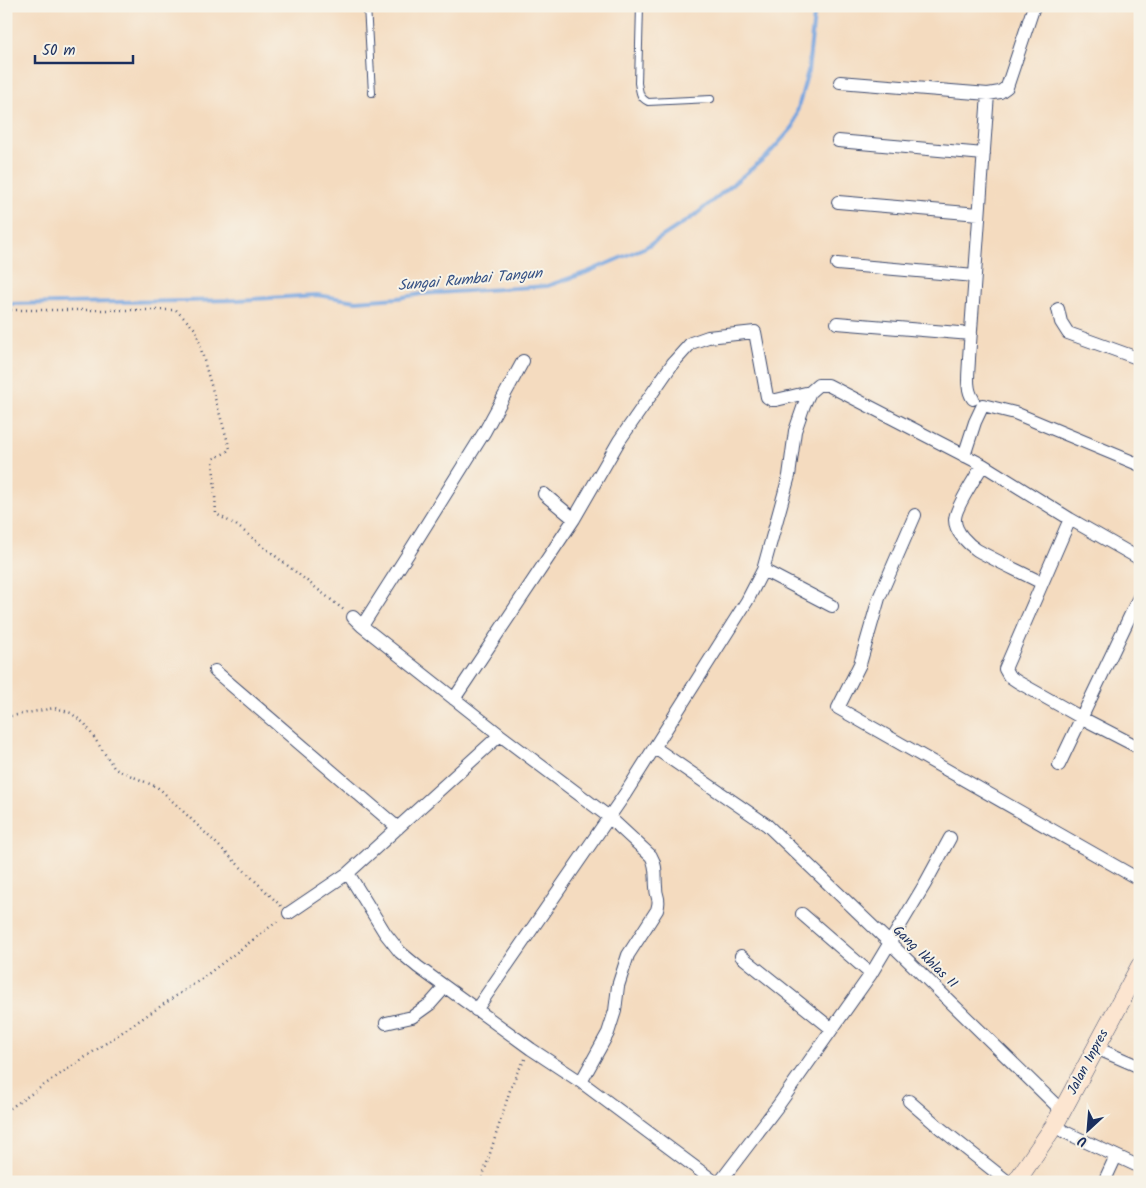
<svg xmlns="http://www.w3.org/2000/svg" width="1146" height="1188" viewBox="0 0 1146 1188" font-family="Kalam,sans-serif">
<style>
.lines{fill:none;stroke-linecap:round;stroke-linejoin:round}
.stream{stroke:#76a4df;stroke-width:4}
.service-casing{stroke:#3c496d;stroke-width:8}
.minor-casing{stroke:#3c496d;stroke-width:14}
.secondary-casing{stroke:#3c496d;stroke-width:19}
.path{stroke:#3c496d;stroke-width:2.5;stroke-dasharray:1 4;stroke-linecap:butt}
.service{stroke:#fff;stroke-width:6}
.minor{stroke:#fff;stroke-width:12}
.secondary{stroke:#fce5d0;stroke-width:18}
.labels{text-anchor:middle;dominant-baseline:central;stroke-width:4;stroke-linejoin:round;paint-order:stroke}
.street-label{font-size:14px;fill:#1b2f5e;stroke:#f7f3e8}
.water-label{font-size:15px;font-style:italic;fill:#365285;stroke:#f7f3e8}
</style>
<rect width="100%" height="100%" fill="#f7f3e8"/>
<filter id="ink" filterUnits="userSpaceOnUse"><feTurbulence type="fractalNoise" baseFrequency=".02" numOctaves="2"/><feDisplacementMap in="SourceGraphic" scale="10" xChannelSelector="R" yChannelSelector="G"/><feConvolveMatrix kernelMatrix="1 2 1 2 8 2 1 2 1" color-interpolation-filters="sRGB"/></filter>
<filter id="wash" filterUnits="userSpaceOnUse"><feTurbulence type="fractalNoise" baseFrequency=".0096" numOctaves="4" result="noise"/><feDisplacementMap in="SourceGraphic" scale="20" xChannelSelector="R" yChannelSelector="G"/><feGaussianBlur stdDeviation="1.12" result="paint"/><feColorMatrix in="noise" values="0 0 0 0 0 0 0 0 0 0 0 0 0 0 0 0 0 1.4 0 .05"/><feComposite in="paint" operator="in"/></filter>
<g filter="url(#wash)">
<rect width="100%" height="100%" fill="#f4dbbf"/>
<g class="lines">
<!-- stream -->
<path class="stream" d="M6 304 238 300 317 295 356 301 398 298 421 294 547 286 585 273 646 247 694 216 767 156 793 127 808 71 815 6"/>
</g>
</g>
<g filter="url(#ink)">
<g class="lines">
<defs>
<path id="service" d="M367 6 372 93
M640 6 638 83C640 93 639 97 648 102L711 99"/>
<path id="minor" d="M840 82 988 94 1000 92 1007 87 1034 6
M838 141 984 154
M838 202 979 214
M837 264 975 276
M1058 309 1061 322 1068 333 1140 359
M837 323 971 334
M973 399C965 388 969 370 969 358L988 94
M964 456 975 422 983 405 1015 413 1140 465
M983 465C976 476 954 510 955 520 955 532 968 544 977 550 998 562 1021 572 1042 583
M544 494 574 519
M915 515 879 598 860 664 838 708 1140 880
M1070 519 1005 669 1009 676 1018 682 1082 718 1140 748
M763 570 832 606
M353 617 362 626 500 735 609 817 651 856C657 866 655 876 656 887 656 899 661 897 657 910L628 955 618 986 615 1011 608 1033 581 1082
M362 626 408 554 485 431 523 361
M215 671 398 828
M454 699 574 519 619 441 673 363 691 343 708 337 755 332 767 397 772 400H776L810 392
M655 748 767 825 890 943 1062 1111
M1059 765 1140 595
M348 873 385 933 400 952 418 967 531 1049 581 1082 715 1182
M289 913 348 873 500 735
M802 914 871 974
M741 956 832 1029
M476 1010 625 794 747 601 763 570 789 476 795 431 804 405 810 392 818 385H828L983 465 1070 519 1140 559
M386 1023 412 1017 430 1004 445 987
M1096 1048 1140 1067
M909 1101 940 1128 1008 1182
M1054 1126 1067 1133 1140 1167
M720 1182 777 1107 871 974 925 884 950 838
M1104 1182 1116 1156"/>
<path id="secondary" d="M1016 1182 1054 1126 1140 966"/>
</defs>
<!-- service casing -->
<use href="#service" class="service-casing"/>
<!-- minor casing -->
<use href="#minor" class="minor-casing"/>
<!-- secondary casing -->
<use href="#secondary" class="secondary-casing"/>
<!-- path -->
<path class="path" d="M6 310H176L196 330 206 368 230 449 225 453 213 459 216 514 236 525 344 610
M6 717 54 708 62 710 71 713 85 724 115 769 157 787 162 791 281 906
M6 1111 146 1016 200 980 279 920
M481 1182 511 1087 517 1073 525 1059"/>
<!-- service -->
<use href="#service" class="service"/>
<!-- minor -->
<use href="#minor" class="minor"/>
<!-- secondary -->
<use href="#secondary" class="secondary"/>
</g>
</g>
<g class="labels">
<!-- street labels -->
<g class="street-label">
<text transform="translate(925 957) rotate(44)">Gang Ikhlas II</text>
<text transform="translate(1088 1062) rotate(-62)">Jalan Inpres</text>
</g>
<!-- water labels -->
<g class="water-label">
<text transform="translate(470 280) rotate(-5)">Sungai Rumbai Tangun</text>
</g>
</g>
<!-- margin -->
<rect width="1146" height="1188" fill="none" stroke="#f7f3e8" stroke-width="25"/>
<!-- north arrow -->
<g transform="translate(1088 1130) rotate(206)" stroke="#f7f3e8" stroke-width="4" paint-order="stroke">
<path d="M0-4L9 19L0 12L-9 19Z" fill="#1b2f5e"/>
<text y="-8" font-size="14" font-weight="bold" text-anchor="middle" fill="#1b2f5e">U</text>
</g>
<!-- scale -->
<path d="M35 55v8h98v-8" fill="none" stroke="#1b2f5e" stroke-width="2.5"/>
<text x="42" y="55" font-size="15" fill="#1b2f5e" stroke="#f7f3e8" stroke-width="4" paint-order="stroke">50 m</text>
</svg>
